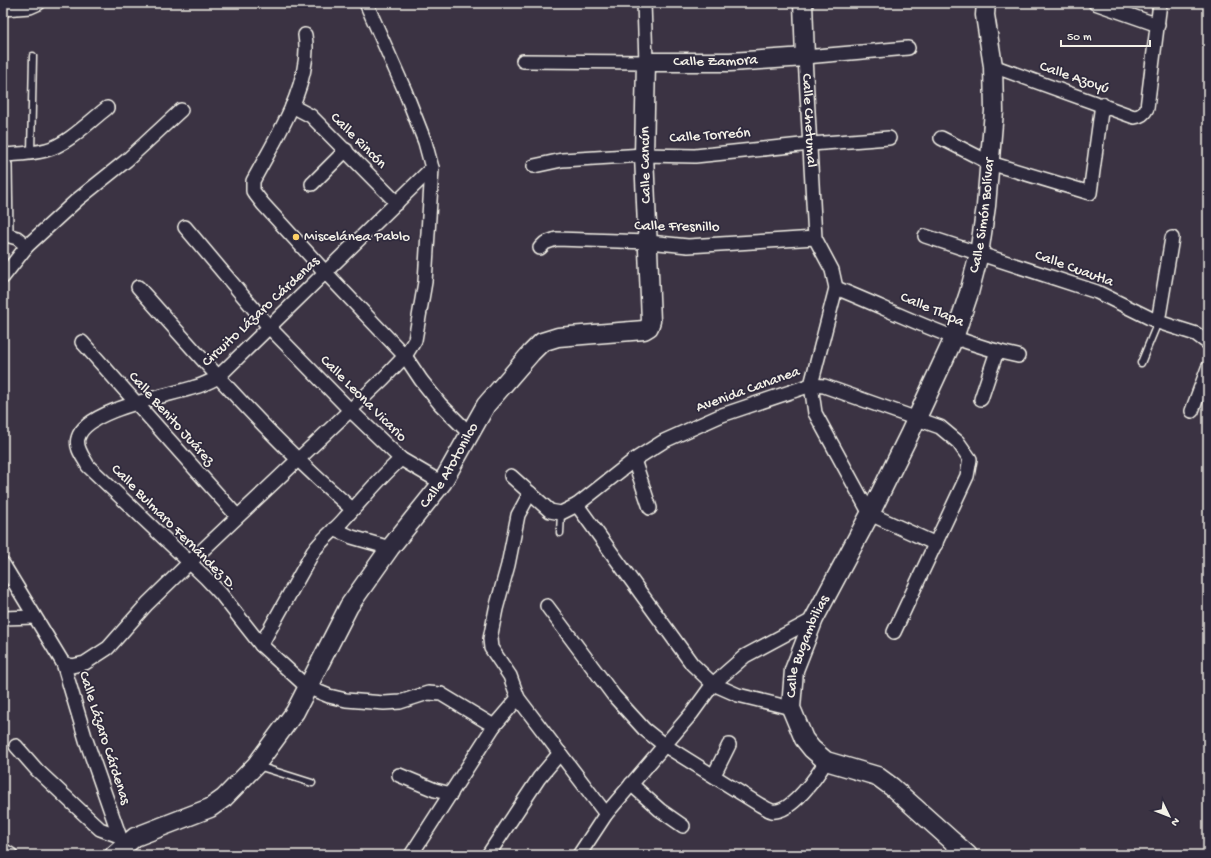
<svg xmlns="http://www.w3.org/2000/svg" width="1211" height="858" viewBox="0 0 1211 858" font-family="'Gochi Hand',sans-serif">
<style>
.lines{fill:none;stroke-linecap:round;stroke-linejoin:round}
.lane-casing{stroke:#f4f1e8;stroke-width:9}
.street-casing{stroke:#f4f1e8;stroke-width:16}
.secondary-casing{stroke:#f4f1e8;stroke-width:21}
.lane{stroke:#2f2a3d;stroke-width:6}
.street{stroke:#2f2a3d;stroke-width:13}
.secondary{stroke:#2f2a3d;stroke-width:18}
.poi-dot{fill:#ffd166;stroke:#2f2a3d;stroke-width:1.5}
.labels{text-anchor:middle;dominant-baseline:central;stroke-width:3.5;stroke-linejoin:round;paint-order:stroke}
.street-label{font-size:15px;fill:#f4f1e8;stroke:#2f2a3d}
.poi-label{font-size:15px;fill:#f4f1e8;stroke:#2f2a3d;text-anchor:start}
</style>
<rect width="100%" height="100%" fill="#3b3343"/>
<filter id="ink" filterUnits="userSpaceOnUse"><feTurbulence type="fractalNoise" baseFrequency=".025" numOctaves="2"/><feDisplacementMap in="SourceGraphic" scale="8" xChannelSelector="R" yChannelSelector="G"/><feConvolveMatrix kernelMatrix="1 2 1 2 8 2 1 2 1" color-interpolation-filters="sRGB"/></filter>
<g filter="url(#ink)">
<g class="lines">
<defs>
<path id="lane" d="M31 153 33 56
M1141 363 1158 322
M560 533 561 513
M258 766 312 783"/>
<g id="street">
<path d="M1095 3 1158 25"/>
<path d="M3 9 30 7 39 3"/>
<path d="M305 35C313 84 275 139 253 181V191L263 204 326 273 405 356 421 380 440 404 470 434"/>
<path id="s1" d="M908 48 805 57 815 238 832 270 836 288 811 385 815 413 870 514 936 544"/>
<path d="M523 61 646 62 644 3"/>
<path d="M993 66 1134 117C1141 116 1144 114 1147 108L1160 3"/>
<path d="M292 106 311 116 397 203"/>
<path d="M941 138 990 163 1090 193 1102 104"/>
<path d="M3 155C17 154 32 154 46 150 67 145 90 121 107 108"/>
<path d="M3 162 5 165 6 234"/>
<path d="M534 166 562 160 644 155 695 156 811 144 889 138"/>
<path d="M432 168 217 378C210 381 203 385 195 387 169 396 86 409 78 438 75 448 84 458 88 466L206 578 221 594 261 645 307 687 329 696 346 700 384 703 400 702 428 693 441 694 494 726"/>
<path d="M312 184 346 150"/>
<path d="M185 227 270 328 349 409 401 459 442 483"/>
<path d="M3 234 17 238 27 246"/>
<path d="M925 236 1097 292 1158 322 1196 334 1208 343"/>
<path d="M540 248 545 243 556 239 649 242 688 246 815 238"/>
<path d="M3 277 27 246 77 200 127 160 181 110"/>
<path d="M138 287C206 364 274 442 352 509"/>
<path d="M836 288C896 312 954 343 1018 356"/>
<path d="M1158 322 1172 238"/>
<path d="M82 342 237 516"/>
<path d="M981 399 997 351"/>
<path d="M1192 411 1208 368"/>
<path d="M634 460 650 508"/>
<path d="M511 476 550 511 561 513 577 505 634 460 664 441 722 415 811 385 824 386 940 427 958 442 970 459 967 476 894 632"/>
<path d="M530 493 518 515 508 565 496 609 490 639 491 648 510 676 518 698 606 814"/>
<path d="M577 505 692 664 713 684 738 695 791 708"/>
<path d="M334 529 352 537 390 548"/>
<path d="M3 564 63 663 86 740 123 846"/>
<path d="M547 606 614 696 644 729 664 745 760 805C764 807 768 810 772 811 791 814 818 775 826 761"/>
<path d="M3 618 34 617"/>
<path d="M261 645 313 552C322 539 335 530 345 518 364 498 380 477 401 459"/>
<path d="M63 663 72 666 85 663 108 648 147 604 190 562 383 379 405 356 415 340 425 282 432 168 425 142 405 91 366 3"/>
<path d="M16 746 37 770 100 829 119 836"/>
<path d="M399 775 435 790 451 794"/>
<path d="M714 775 729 745"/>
<path d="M631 784 660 810 683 826"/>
<path d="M3 850 11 855"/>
<path d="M411 855 494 726 518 698"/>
<path d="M488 855 539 778 560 753"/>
<path d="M579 855 606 814 692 713 713 684 745 656 814 619"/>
</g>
<g id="secondary">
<path id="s2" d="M114 855 135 837 210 808 224 798 256 765 295 712 349 606 390 548 442 483 486 405 531 353 542 342 558 337 644 330 649 327 651 321 644 155 646 62H730L805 57 803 3"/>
<path id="s3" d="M968 855 892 787 877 776 826 761 812 749 804 739 791 708 794 670 814 619 870 514 909 435 954 338 969 293 979 254 986 206 994 111 993 66 985 15 986 3"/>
</g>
</defs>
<!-- lane casing -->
<use href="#lane" class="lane-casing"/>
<!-- street casing -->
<use href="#street" class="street-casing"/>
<!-- secondary casing -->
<use href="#secondary" class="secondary-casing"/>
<!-- lane -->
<use href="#lane" class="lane"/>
<!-- street -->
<use href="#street" class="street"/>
<!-- secondary -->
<use href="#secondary" class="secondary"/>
</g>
</g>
<!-- markers -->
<circle class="poi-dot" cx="296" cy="237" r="4"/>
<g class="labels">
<!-- street labels -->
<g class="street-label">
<text stroke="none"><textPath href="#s2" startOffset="1128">Calle Zamora</textPath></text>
<text transform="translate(1074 78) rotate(19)">Calle Azoyú</text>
<text stroke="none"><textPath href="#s1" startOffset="167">Calle Chetumal</textPath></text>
<text transform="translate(710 136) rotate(-4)">Calle Torreón</text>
<text transform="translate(358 141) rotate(45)">Calle Rincón</text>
<text transform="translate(646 165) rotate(-91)">Calle Cancún</text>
<text stroke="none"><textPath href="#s3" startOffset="772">Calle Simón Bolívar</textPath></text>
<text transform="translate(677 227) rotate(1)">Calle Fresnillo</text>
<text transform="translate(1074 269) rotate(20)">Calle Cuautla</text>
<text transform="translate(932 310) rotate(23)">Calle Tlapa</text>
<text transform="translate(261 312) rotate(-43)">Circuito Lázaro Cárdenas</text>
<text transform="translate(748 390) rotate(-20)">Avenida Cananea</text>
<text transform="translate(363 399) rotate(45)">Calle Leona Vicario</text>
<text transform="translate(171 419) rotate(48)">Calle Benito Juárez</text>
<text stroke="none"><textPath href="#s2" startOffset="529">Calle Atotonilco</textPath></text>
<text transform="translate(174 528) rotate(45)">Calle Bulmaro Fernández D.</text>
<text stroke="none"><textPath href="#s3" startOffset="303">Calle Bugambilias</textPath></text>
<text transform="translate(104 738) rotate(72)">Calle Lázaro Cárdenas</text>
</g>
<!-- poi labels -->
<g class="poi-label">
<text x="304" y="237">Miscelánea Pablo</text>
</g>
</g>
<!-- margin -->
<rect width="1211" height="858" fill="none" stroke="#2f2a3d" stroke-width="16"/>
<rect x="8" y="8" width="1195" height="842" fill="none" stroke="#f4f1e8" stroke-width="1.5" filter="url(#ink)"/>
<!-- north arrow -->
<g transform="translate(1169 816) rotate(133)" stroke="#2f2a3d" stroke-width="3" paint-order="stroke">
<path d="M0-3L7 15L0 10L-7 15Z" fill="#f4f1e8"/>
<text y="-6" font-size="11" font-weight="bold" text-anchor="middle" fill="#f4f1e8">N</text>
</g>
<!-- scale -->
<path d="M1061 40v6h89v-6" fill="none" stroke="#f4f1e8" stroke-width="2"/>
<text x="1067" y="40" font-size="12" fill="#f4f1e8" stroke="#2f2a3d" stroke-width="3" paint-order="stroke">50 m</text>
</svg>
